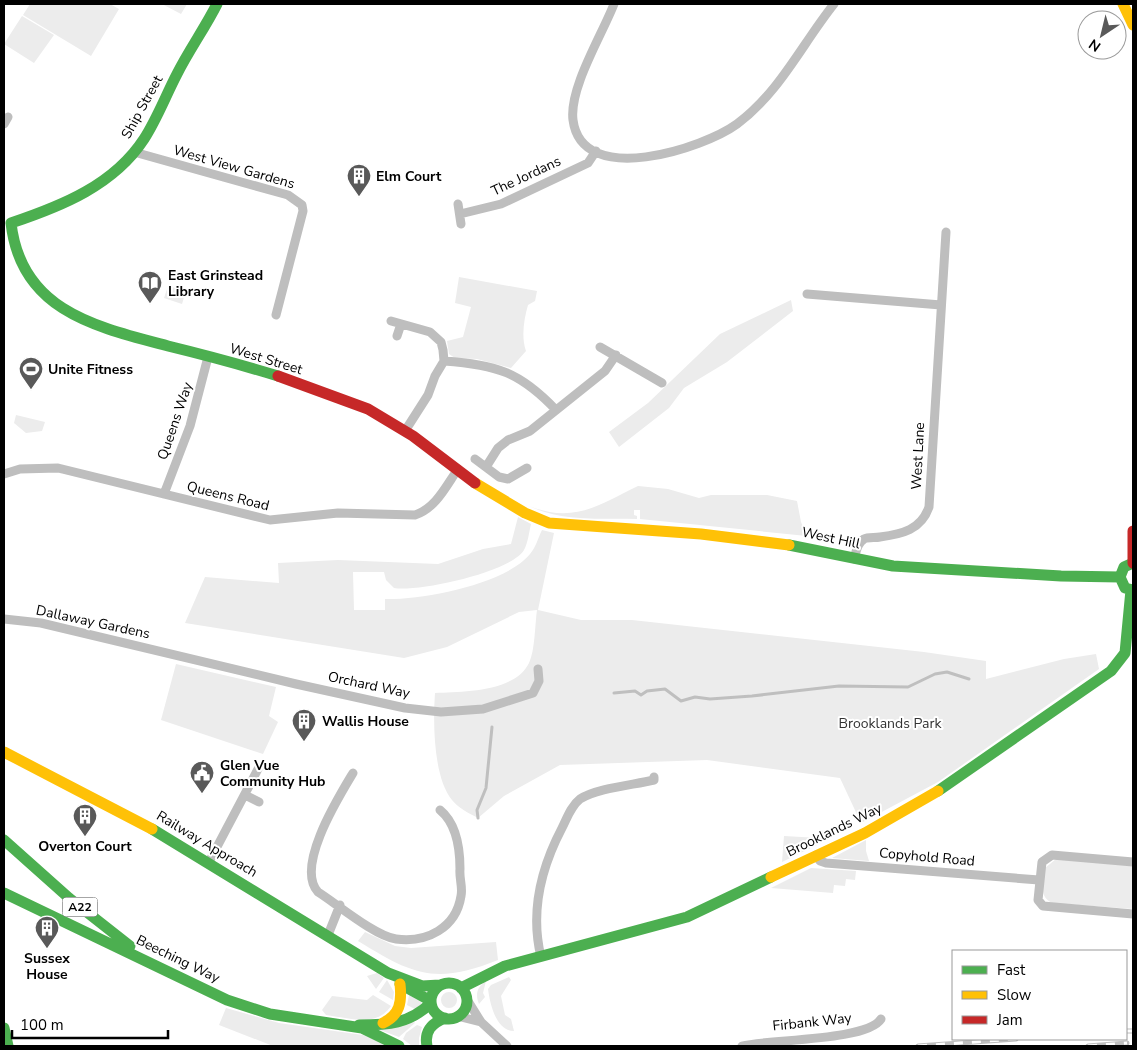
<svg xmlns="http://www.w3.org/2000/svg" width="1137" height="1050" viewBox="0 0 1137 1050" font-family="'Nunito Sans',sans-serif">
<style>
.green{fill:#ececec}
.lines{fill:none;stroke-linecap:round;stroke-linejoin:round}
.stream{stroke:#bfbfbf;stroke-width:3}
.street{stroke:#bebebe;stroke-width:9}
.fast{stroke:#4caf50;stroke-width:11}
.slow{stroke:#ffc107;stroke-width:11}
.jam{stroke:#c62828;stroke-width:11}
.rail-casing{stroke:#bebebe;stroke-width:5}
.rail{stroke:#fff;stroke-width:3;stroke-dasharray:9;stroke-linecap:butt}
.labels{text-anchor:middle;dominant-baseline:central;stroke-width:4;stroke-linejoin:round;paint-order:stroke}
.shield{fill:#fff;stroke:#4c4c4c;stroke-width:1}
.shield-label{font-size:12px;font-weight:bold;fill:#000}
.street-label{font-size:14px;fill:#000;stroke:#fff}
.poi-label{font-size:14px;font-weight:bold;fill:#000;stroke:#fff;text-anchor:start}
.park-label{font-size:14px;fill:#333;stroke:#fff}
</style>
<rect width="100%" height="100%" fill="#fff"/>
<!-- green -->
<path class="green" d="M30 4H110L119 9 91 56 23 15Z
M162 4H187L181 14Z
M22 16 54 35 34 63 4 44Z
M459 277 537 291 535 301 528 305C524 319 521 337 526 351L511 368 477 359 455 358 449 354 447 341 463 337 471 307 455 303Z
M168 286 186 291 182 304 164 298Z
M791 300 793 311 727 362 684 388 669 408 619 447 609 432 648 403 720 334Z
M16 415 45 422 42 431 26 433 14 423Z
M638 486 668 489 699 498 711 495H767L797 501 801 522 807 536 640 519V510H634V515L637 516V519C601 518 562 522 529 506 574 524 599 505 638 486Z
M518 517 531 524C529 532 528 543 524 550 511 572 419 592 394 588L386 580 384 572H353L354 610H385V599C422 600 506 584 530 554 536 547 538 538 542 530L554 533 538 610 581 620H632L924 652 986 661V679L1064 659 1096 654 1099 669 938 782 861 823 840 778 707 760 560 765 504 796 478 818C470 814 457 807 452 800 433 777 433 721 435 693 463 692 515 692 529 663 535 651 535 624 537 610L519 612 447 647 404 658 185 623 205 577 279 583 278 563 338 560 438 564 483 549 511 544Z
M176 664 276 687 269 716 278 722 263 754 161 720Z
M784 836 819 838 821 843 782 862Z
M866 840V851L869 861 832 858Z
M1056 859 1133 866V909L1052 903C1038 896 1043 881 1045 868Z
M811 868 856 871 855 880 846 879 845 886 834 885 833 893 771 888Z
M365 932 395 946 411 948 496 942 498 960C436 985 413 975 358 941Z
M377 973 384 978 376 989 367 976Z
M509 977 511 980 501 996 505 1015 511 1019 514 1031C496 1031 490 1004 488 989L491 985Z
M387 980 394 992 393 1000 379 992Z
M486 981 483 993 485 997 479 1004C475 994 477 987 486 981Z
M441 1000a8 8 0 1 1 16 0a8 8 0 1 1-16 0Z
M373 995 391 1006C376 1028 350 1018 326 1015L322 1010 332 996 367 1000Z
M409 995 421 1002 422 1005 415 1009 407 1005Z
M226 1008 279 1023 363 1035 391 1046H273L219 1025Z
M414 1022 415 1023 399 1037 377 1029Z
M417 1025 422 1027 419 1038V1046H412L403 1039 406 1033Z"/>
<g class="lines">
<!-- stream -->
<path class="stream" d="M614 693 635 691 641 695 647 691 665 689 681 701 695 697 710 699 752 696 839 686 908 687 935 674 947 672 969 679
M478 818 477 810 486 788 492 727"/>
<!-- street -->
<path class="street" d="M614 4C602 35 569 88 573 120 582 189 704 148 737 124 780 92 802 44 834 4
M4 124 8 117
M134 152 288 195 302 205 303 211 276 315
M458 204 461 224
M460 214 501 204 588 163 596 151
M807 294 941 305
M391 321 430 332 441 342 443 350 444 361 435 376 428 395 405 431
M397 336 401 324
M600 347 662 383
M444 361C496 365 519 371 556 410
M475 459 499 477 508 479 527 468
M486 467 498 448 508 440 530 431 605 371 616 355
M4 474 20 469 58 468 270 520 338 513 415 515C436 508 446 486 458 469
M164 494 190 426 208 357
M854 559C856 552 857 543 864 539 868 537 875 538 880 537 902 534 921 530 929 507L946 232
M4 619 41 623 296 684 405 708 441 712 483 709 533 693 539 681 538 669
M353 773C338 798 295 867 318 892 337 904 375 936 396 939 427 943 456 928 461 896 463 887 459 878 460 869 460 848 457 824 440 810
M245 795 259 802
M816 855 820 861 826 863 1039 880
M209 862 258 769
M1133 862 1052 855 1042 862 1038 900 1043 906 1133 914
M328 935 340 905
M541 957C530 912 541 868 562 828 567 818 571 806 580 799 597 788 633 785 654 780V777
M466 998 481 1022 507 1046
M457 1016 481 1022
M742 1046C771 1039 867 1041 881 1019"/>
<!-- fast -->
<path class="fast" d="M11 223C21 311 96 327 168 346 205 355 242 365 278 376
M11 223C62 206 114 185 144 139 157 119 166 95 177 74 189 50 205 28 217 4
M789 545 893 566 1061 576 1120 577
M1133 563 1124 567 1120 577 1125 588 1133 590
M938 791 1111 671 1125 653 1131 590
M152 829 388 973 422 986 440 985
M4 840 69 898 130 946
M4 893 227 1000 270 1014 362 1028 399 1046
M431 1001a18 18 0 1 1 36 0a18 18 0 1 1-36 0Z
M400 984 431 1001
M461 988 505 966 687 917 771 877
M359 1025C388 1025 409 1024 431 1003
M4 1028 8 1046
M427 1046C424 1031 432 1023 445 1018"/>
<!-- slow -->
<path class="slow" d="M1123 4 1133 25
M475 483 525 513 549 523 701 534 789 545
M4 752 152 829
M771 877 865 833 938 791
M383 1023C400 1015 402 1002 400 984"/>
<!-- jam -->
<path class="jam" d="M278 376 368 409 413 436 475 483
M1133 531V563"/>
<defs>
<path id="rail" d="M1126 1031H1133
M918 1046 1016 1039
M1088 1046 1127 1043"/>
</defs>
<!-- rail casing -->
<use href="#rail" class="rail-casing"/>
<!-- rail -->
<use href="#rail" class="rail"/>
</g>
<!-- icons -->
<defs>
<symbol id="building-pin" viewBox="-11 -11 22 30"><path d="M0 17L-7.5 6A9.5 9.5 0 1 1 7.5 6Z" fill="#595959" stroke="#fff"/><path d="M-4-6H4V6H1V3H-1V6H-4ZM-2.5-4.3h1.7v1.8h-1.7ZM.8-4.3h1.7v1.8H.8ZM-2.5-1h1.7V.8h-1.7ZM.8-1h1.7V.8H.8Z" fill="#fff"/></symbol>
<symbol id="library-pin" viewBox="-11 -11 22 30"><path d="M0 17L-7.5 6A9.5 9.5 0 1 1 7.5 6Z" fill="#595959" stroke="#fff"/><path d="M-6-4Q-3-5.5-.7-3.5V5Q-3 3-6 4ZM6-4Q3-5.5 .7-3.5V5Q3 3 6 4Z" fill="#fff"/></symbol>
<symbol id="stadium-pin" viewBox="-11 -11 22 30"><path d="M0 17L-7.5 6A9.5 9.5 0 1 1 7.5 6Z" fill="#595959" stroke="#fff"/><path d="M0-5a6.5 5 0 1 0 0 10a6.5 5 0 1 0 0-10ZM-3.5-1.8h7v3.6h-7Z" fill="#fff"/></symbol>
<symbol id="civic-pin" viewBox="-11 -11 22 30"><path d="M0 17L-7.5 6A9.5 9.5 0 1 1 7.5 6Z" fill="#595959" stroke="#fff"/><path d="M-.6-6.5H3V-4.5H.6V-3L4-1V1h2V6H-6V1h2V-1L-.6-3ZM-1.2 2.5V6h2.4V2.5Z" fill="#fff"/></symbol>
</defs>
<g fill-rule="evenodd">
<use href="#building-pin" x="345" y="162" width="28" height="38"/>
<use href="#library-pin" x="136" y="269" width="28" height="38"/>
<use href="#stadium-pin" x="17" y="355" width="28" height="38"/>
<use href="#building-pin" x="290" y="707" width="28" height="38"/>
<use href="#civic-pin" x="188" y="759" width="28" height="38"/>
<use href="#building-pin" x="71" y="802" width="28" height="38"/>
<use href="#building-pin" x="33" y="914" width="28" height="38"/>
</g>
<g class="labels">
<!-- shield labels -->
<rect class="shield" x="62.5" y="897.5" width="35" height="19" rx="4"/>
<g class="shield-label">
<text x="80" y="907">A22</text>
</g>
<!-- street labels -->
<g class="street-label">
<text transform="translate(142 107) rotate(-61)">Ship Street</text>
<text transform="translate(234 167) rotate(16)">West View Gardens</text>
<text transform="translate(526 176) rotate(-25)">The Jordans</text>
<text transform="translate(266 359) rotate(17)">West Street</text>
<text transform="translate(175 421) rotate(-71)">Queens Way</text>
<text transform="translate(918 456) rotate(-87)">West Lane</text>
<text transform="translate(228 496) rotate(14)">Queens Road</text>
<text transform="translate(831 538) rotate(12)">West Hill</text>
<text transform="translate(93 622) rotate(12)">Dallaway Gardens</text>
<text transform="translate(369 685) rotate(12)">Orchard Way</text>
<text transform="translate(834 830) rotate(-26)">Brooklands Way</text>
<text transform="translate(207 844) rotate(31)">Railway Approach</text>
<text transform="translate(927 857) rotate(5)">Copyhold Road</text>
<text transform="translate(178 959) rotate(26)">Beeching Way</text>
<text transform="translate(812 1022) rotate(-6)">Firbank Way</text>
</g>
<!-- poi labels -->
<g class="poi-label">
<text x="376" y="176">Elm Court</text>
<text x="168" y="275">East Grinstead<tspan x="168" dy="16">Library</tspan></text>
<text x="48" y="369">Unite Fitness</text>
<text x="322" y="721">Wallis House</text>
<text x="220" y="765">Glen Vue<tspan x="220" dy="16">Community Hub</tspan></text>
<text x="85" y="846" text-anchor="middle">Overton Court</text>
<text x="47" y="958" text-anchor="middle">Sussex<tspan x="47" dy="16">House</tspan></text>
</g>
<!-- park labels -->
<g class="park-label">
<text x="890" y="723">Brooklands Park</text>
</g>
</g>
<!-- border -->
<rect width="1137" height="1050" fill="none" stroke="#000000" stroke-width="10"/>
<!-- legend -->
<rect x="952" y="950" width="175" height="90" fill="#ffffff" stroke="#999999"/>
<rect x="962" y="966" width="25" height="8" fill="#4caf50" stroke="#999999"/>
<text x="997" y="975" font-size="15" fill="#000000">Fast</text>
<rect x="962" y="991" width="25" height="8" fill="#ffc107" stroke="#999999"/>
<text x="997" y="1000" font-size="15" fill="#000000">Slow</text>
<rect x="962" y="1016" width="25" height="8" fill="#c62828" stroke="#999999"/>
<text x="997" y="1025" font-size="15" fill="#000000">Jam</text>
<!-- north arrow -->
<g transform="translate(1102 35) rotate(215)"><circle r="24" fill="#ffffff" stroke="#999999"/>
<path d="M0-4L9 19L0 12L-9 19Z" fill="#595959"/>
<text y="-8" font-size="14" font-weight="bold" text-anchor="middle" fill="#000000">N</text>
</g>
<!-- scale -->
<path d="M12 1030v8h156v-8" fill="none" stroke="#000000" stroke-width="2.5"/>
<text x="20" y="1030" font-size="15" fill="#000000" stroke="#ffffff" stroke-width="4" paint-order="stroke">100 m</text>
</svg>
